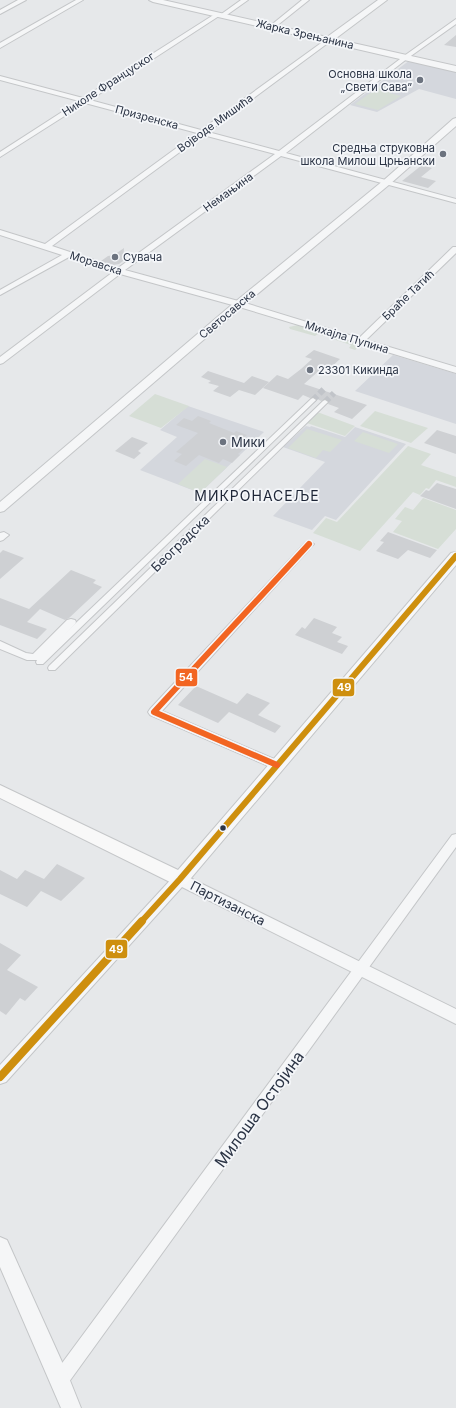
<svg xmlns="http://www.w3.org/2000/svg" width="456" height="1408" viewBox="0 0 456 1408" font-family="Inter,sans-serif">
<style>
.built{fill:#d4d7dd}
.green{fill:#d6ded6}
.building{fill:#ced0d3}
.lines{fill:none;stroke-linecap:round;stroke-linejoin:round}
.pedestrian-tunnel{stroke:#c1c4c9;stroke-width:6;stroke-dasharray:6 3;stroke-linecap:butt}
.pedestrian-casing{stroke:#c4c6c8;stroke-width:2}
.minor-casing{stroke:#c4c6c8;stroke-width:2}
.tertiary-casing{stroke:#c4c6c8;stroke-width:2}
.secondary-casing{stroke:#c4c6c8;stroke-width:2}
.pedestrian{fill:#f5f6f7;fill-rule:evenodd}
.minor{fill:#f5f6f7;fill-rule:evenodd}
.tertiary{fill:#f5f6f7;fill-rule:evenodd}
.secondary{fill:#f8f8f8;fill-rule:evenodd}
.bus-1-far1-casing{stroke:#f4f6f9;stroke-width:9}
.bus-1-casing{stroke:#f4f6f9;stroke-width:10}
.bus-2-casing{stroke:#f4f6f9;stroke-width:9}
.bus-1-far1{stroke:#ce8f0e;stroke-width:6}
.bus-1{stroke:#ce8f0e;stroke-width:8}
.bus-2{stroke:#f26522;stroke-width:6}
.poi-dot{fill:#6c737f;stroke:#f4f6f9;stroke-width:1.5}
.bus-dot{fill:#2b3445;stroke:#f4f6f9;stroke-width:1.5}
.labels{text-anchor:middle;dominant-baseline:central;stroke-width:3.5;stroke-linejoin:round;paint-order:stroke}
.far-street-label{font-size:11px;fill:#2b3445;stroke:#f4f6f9}
.far-poi-label{font-size:11px;fill:#2b3445;stroke:#f4f6f9;text-anchor:end}
.poi-label{font-size:13px;fill:#2b3445;stroke:#f4f6f9;text-anchor:start}
.street-label{font-size:13px;fill:#2b3445;stroke:#f4f6f9}
.neighbourhood-label{font-size:14px;letter-spacing:1px;fill:#1d2536;stroke:#f4f6f9}
.near-street-label{font-size:16px;fill:#2b3445;stroke:#f4f6f9}
.line-badge{stroke:#f4f6f9;stroke-width:1.5}
.badge-label{font-size:11px;text-anchor:middle;font-weight:bold;fill:#fff}
</style>
<rect width="100%" height="100%" fill="#e6e8ea"/>
<!-- built -->
<path class="built" d="M410 60 456 71V99L419 89 377 112 350 105Z
M393 355 456 374V424L355 391Z
M188 406 264 432 200 493 140 470 177 437 160 430Z
M306 426 310 427 311 426 345 437 355 427 406 444 336 520 325 516 312 530 273 516 325 462 283 447Z"/>
<!-- green -->
<path class="green" d="M380 86 393 89 389 93 401 96 378 110 355 104Z
M298 325 361 345 355 350 349 348 351 345 318 334 315 336 290 329 289 327Z
M155 394 189 406 161 428 129 416Z
M375 411 428 428 411 443 360 426Z
M315 412 320 413 355 426 345 436 304 422Z
M307 429 342 440 330 452 323 450 316 458 288 448Z
M363 432 398 444 389 453 354 441Z
M408 446 431 454 421 465 456 477V487L436 480 429 489 426 488 420 495 413 492 360 551 313 533 326 518 337 522Z
M205 459 227 467 200 493 178 484Z
M423 498 456 510V529L438 549 393 532 402 521 395 519 405 507 413 510Z"/>
<!-- building -->
<path class="building" d="M456 35V47L444 45Z
M422 165 432 168 421 177 436 181 428 188 402 181Z
M124 248 123 261 119 264 113 265 101 261 108 256 114 255Z
M314 350 340 359 327 371 321 369 304 384 367 405 352 419 334 412 339 408 328 404 329 402 326 399 321 401 314 397 310 398 303 395 298 400 263 388 277 375 288 379 301 369 312 359 305 357Z
M208 371 244 383 252 376 269 382 255 395 239 390 230 397 213 391 219 386 208 383 211 381 201 377Z
M198 416 211 421 209 423 234 433 236 431 247 435 241 440 250 443 238 454 240 455 232 463 223 459 219 463 199 455 186 466 174 461 182 454 176 452 198 433 176 425 184 418 192 421Z
M437 430 456 436V454L424 443Z
M132 437 148 443 138 451 141 453 134 459 115 451Z
M437 483 456 489V509L420 496 426 490 429 491Z
M388 532 437 550 430 558 408 550 398 559 376 551 384 542 380 541Z
M3 550 24 558 0 579V553Z
M71 570 96 580 93 583 102 587 69 618 65 620 40 609 27 622 47 629 37 639 0 625V598L29 609Z
M314 618 337 627 332 633 342 637 337 642 348 646 342 654 295 635 302 627 305 629Z
M196 686 237 704 247 693 270 703 258 715 281 726 275 733 229 712 218 723 178 705Z
M57 864 85 878 61 901 41 891 27 907 0 894V870L17 879 25 870 44 879Z
M0 943 21 955 7 970 38 987 25 1001 20 998 6 1015 0 1011Z"/>
<g class="lines">
<!-- pedestrian-tunnel -->
<path class="pedestrian-tunnel" d="M313 400 324 389
M325 402 334 393"/>
<defs>
<path id="pedestrian" d="M313 398 316 400 315 401 43 664H37L36 662 37 660 311 399Z
M325 400 328 402 327 403 55 670H49L48 668 49 666 323 401Z"/>
<path id="minor" d="M18 0H26L0 14V10Z
M76 0H83L0 48V43Z
M241 0H248L224 17 219 16 90 100 201 130 328 38H332V40L208 132 279 151 404 56 456 19V24L408 58 286 153 456 199V203L281 156 125 270 242 302 359 338 453 247H456V253L366 340 456 367V373L361 344H356L355 342 236 306 120 274 3 363 0 364V357L113 272 69 257 0 295V290L62 255 0 235V230L45 244 197 133 85 103 0 157V152L79 101 0 80V76L83 98 215 14 220 15ZM203 135 275 154 118 268 52 246Z
M302 0H309L274 28H270V26Z
M4 532 9 535 3 540 0 541V533Z
M309 541 314 544 312 546 162 711 281 762 283 765 281 768 277 769 273 768 150 715 148 712 150 709 306 542Z
M71 619 75 620 76 622 75 624 40 660H27L0 649V641L26 653 33 654 67 620Z
M456 834V847L66 1386 60 1388 54 1386 52 1380 54 1374 452 835Z"/>
<path id="tertiary" d="M149 0H163L327 37 378 0H387L335 39 456 66V72L153 2Z
M456 118V126L390 184 243 306 4 511 0 512V502L235 302 384 180 453 119Z
M180 873 456 1009V1024L182 887 6 1082 0 1084V1065L175 875Z
M0 1237 7 1240 67 1373 81 1408H61L0 1267Z"/>
<path id="secondary" d="M456 552V565L186 884 180 885 174 884 0 798V785L178 870 451 553Z"/>
</defs>
<!-- pedestrian casing -->
<use href="#pedestrian" class="pedestrian-casing"/>
<!-- minor casing -->
<use href="#minor" class="minor-casing"/>
<!-- tertiary casing -->
<use href="#tertiary" class="tertiary-casing"/>
<!-- secondary casing -->
<use href="#secondary" class="secondary-casing"/>
<!-- pedestrian -->
<use href="#pedestrian" class="pedestrian"/>
<!-- minor -->
<use href="#minor" class="minor"/>
<!-- tertiary -->
<use href="#tertiary" class="tertiary"/>
<!-- secondary -->
<use href="#secondary" class="secondary"/>
<defs>
<path id="bus-1-far1" d="M141 922 180 879 456 556"/>
<path id="bus-1" d="M0 1077 142 921"/>
<path id="bus-2" d="M277 765 154 712 309 544"/>
</defs>
<!-- bus-1-far1 casing -->
<use href="#bus-1-far1" class="bus-1-far1-casing"/>
<!-- bus-1 casing -->
<use href="#bus-1" class="bus-1-casing"/>
<!-- bus-2 casing -->
<use href="#bus-2" class="bus-2-casing"/>
<!-- bus-1-far1 -->
<use href="#bus-1-far1" class="bus-1-far1"/>
<!-- bus-1 -->
<use href="#bus-1" class="bus-1"/>
<!-- bus-2 -->
<use href="#bus-2" class="bus-2"/>
</g>
<!-- markers -->
<g class="poi-dot">
<circle cx="420" cy="80" r="4"/>
<circle cx="443" cy="154" r="4"/>
<circle cx="115" cy="257" r="4"/>
<circle cx="310" cy="370" r="4"/>
<circle cx="223" cy="442" r="4"/>
</g>
<circle class="bus-dot" cx="223" cy="828" r="3.5"/>
<g class="labels">
<!-- far-street labels -->
<g class="far-street-label">
<text transform="translate(305 34) rotate(13)">Жарка Зрењанина</text>
<text transform="translate(108 84) rotate(-33)">Николе Француског</text>
<text transform="translate(147 117) rotate(15)">Призренска</text>
<text transform="translate(215 123) rotate(-36)">Војводе Мишића</text>
<text transform="translate(228 192) rotate(-36)">Немањина</text>
<text transform="translate(96 263) rotate(18)">Моравска</text>
<text transform="translate(408 295) rotate(-44)">Браће Татић</text>
<text transform="translate(227 314) rotate(-40)">Светосавска</text>
<text transform="translate(347 337) rotate(17)">Михајла Пупина</text>
</g>
<!-- far-poi labels -->
<g class="far-poi-label">
<text x="412" y="74">Основна школа<tspan x="412" dy="13">„Свети Сава”</tspan></text>
<text x="435" y="148">Средња струковна<tspan x="435" dy="13">школа Милош Црњански</tspan></text>
<text x="123" y="257" text-anchor="start">Сувача</text>
<text x="318" y="370" text-anchor="start">23301 Кикинда</text>
</g>
<!-- poi labels -->
<g class="poi-label">
<text x="231" y="442">Мики</text>
</g>
<!-- street labels -->
<g class="street-label">
<text transform="translate(180 543) rotate(-44)">Београдска</text>
<text transform="translate(228 903) rotate(27)">Партизанска</text>
</g>
<!-- neighbourhood labels -->
<g class="neighbourhood-label">
<text x="257" y="495">МИКРОНАСЕЉЕ</text>
</g>
<!-- near-street labels -->
<g class="near-street-label">
<text transform="translate(259 1109) rotate(-54)">Милоша Остојина</text>
</g>
</g>
<g class="line-badge">
<rect x="175" y="668" width="23" height="19" rx="4" fill="#f26522"/>
<rect x="332" y="678" width="23" height="19" rx="4" fill="#ce8f0e"/>
<rect x="105" y="939" width="23" height="20" rx="4" fill="#ce8f0e"/>
</g>
<g class="badge-label">
<text x="186" y="681">54</text>
<text x="344" y="691">49</text>
<text x="116" y="953">49</text>
</g>
</svg>
